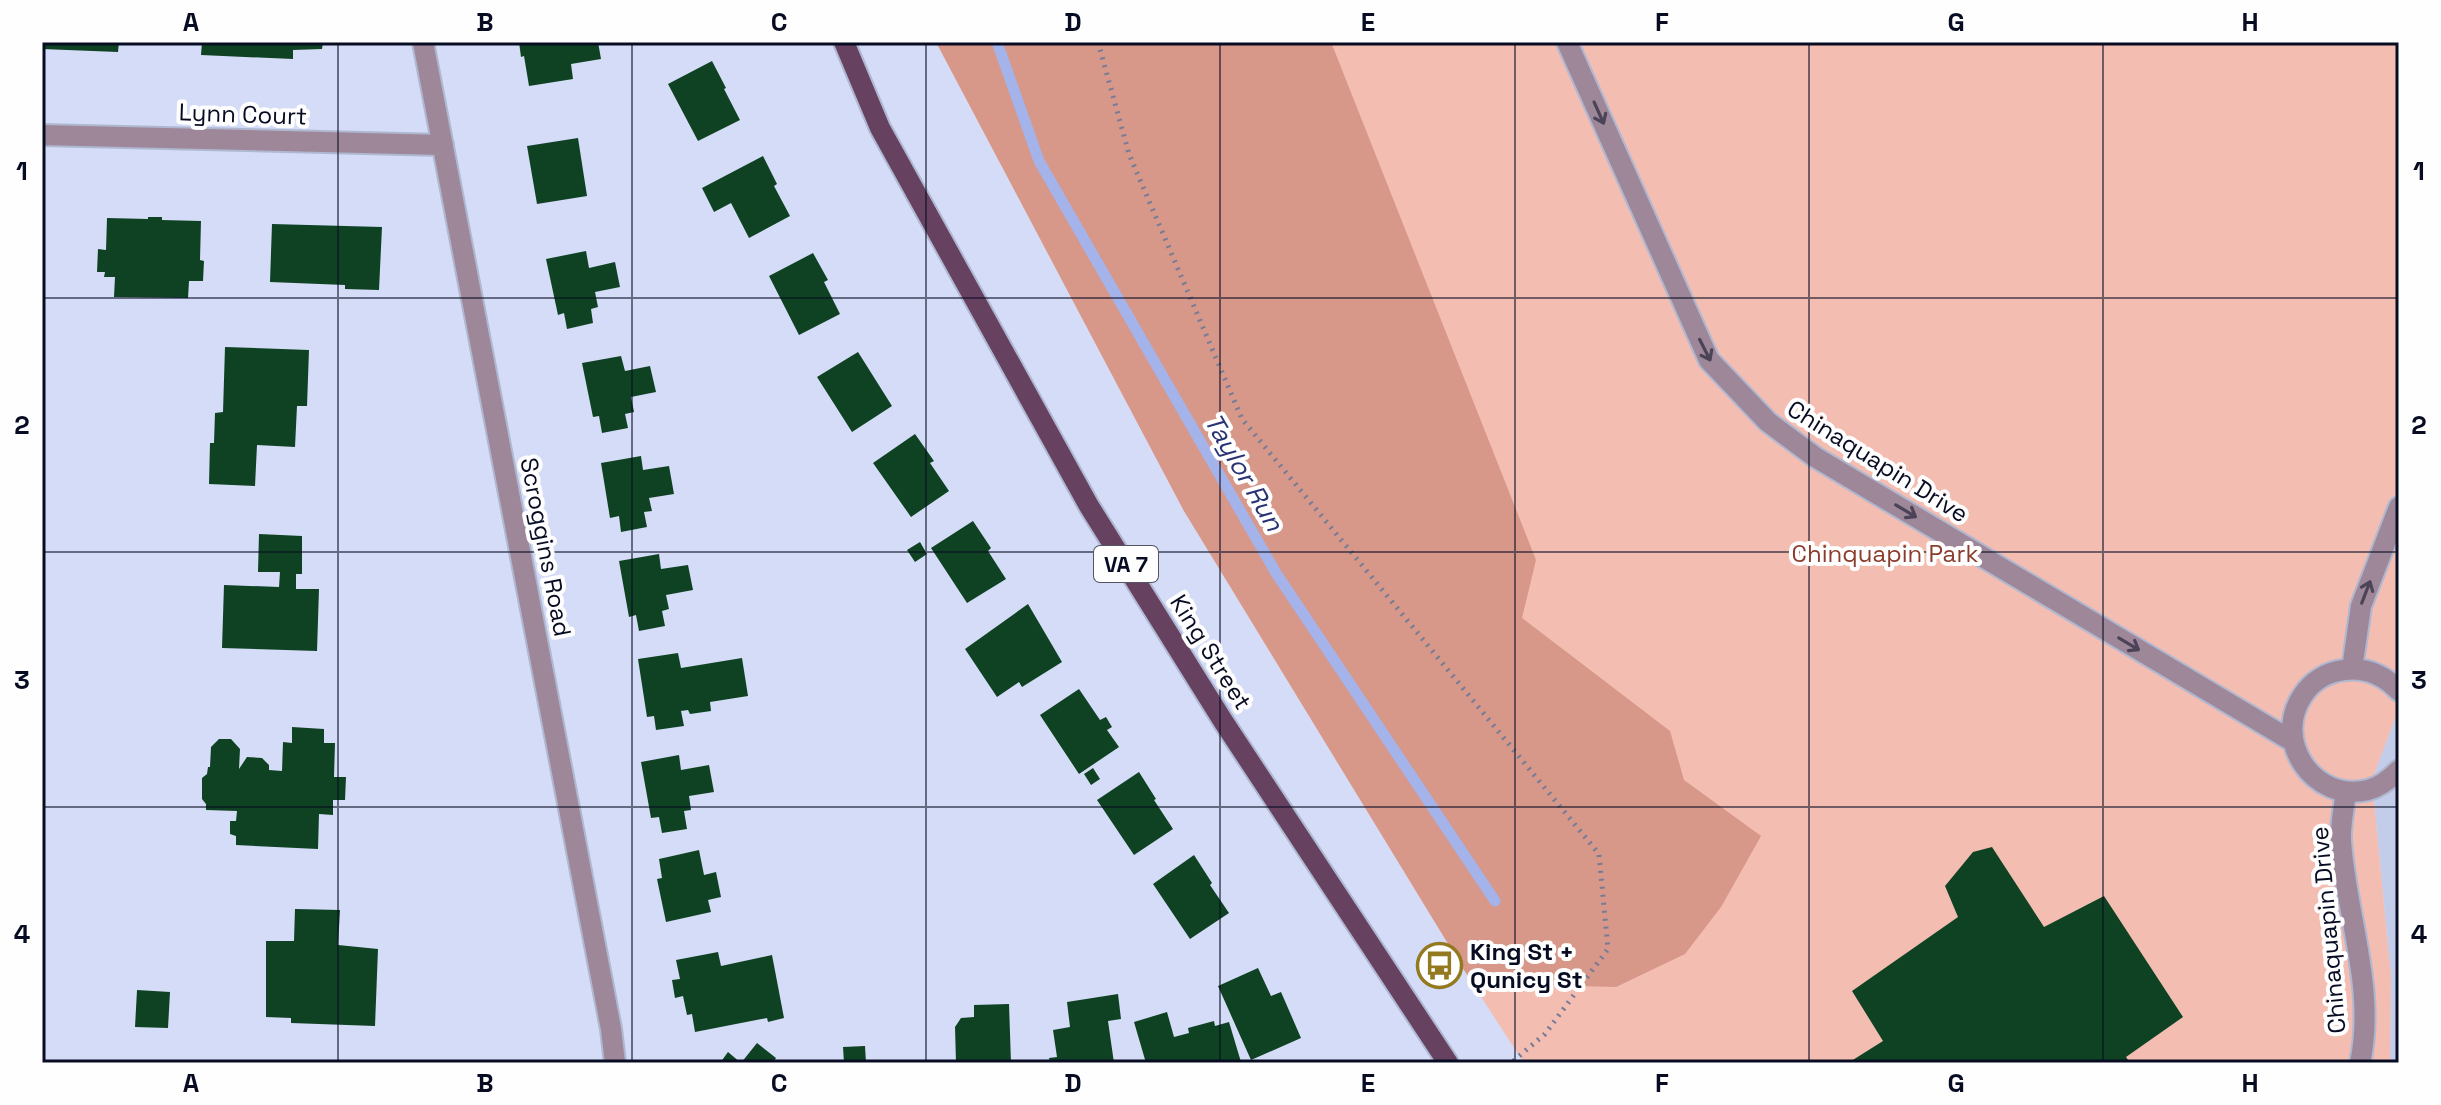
<svg xmlns="http://www.w3.org/2000/svg" width="2441" height="1105" viewBox="0 0 2441 1105" font-family="'Space Grotesk',sans-serif">
<style>
.built{fill:#c3cce9}
.green{fill:#f3bdb1}
.forest{fill:#d79789}
.lines{fill:none;stroke-linecap:round;stroke-linejoin:round}
.stream{stroke:#a4b3e9;stroke-width:11}
.building{fill:#0f4223}
.minor-casing{stroke:#afb7d1;stroke-width:24}
.primary-casing{stroke:#afb7d1;stroke-width:24}
.path{stroke:#767c95;stroke-width:5;stroke-dasharray:2 6;stroke-linecap:butt}
.minor{stroke:#9d8798;stroke-width:20}
.primary{stroke:#664160;stroke-width:20}
.oneway{stroke:#4b4357}
.grid{fill:none;stroke:#080c22;stroke-width:2;stroke-opacity:0.55}
.labels{text-anchor:middle;dominant-baseline:central;stroke-width:8;stroke-linejoin:round;paint-order:stroke}
.shield{fill:#fefefe;stroke:#525564;stroke-width:2}
.shield-label{font-size:22px;font-weight:bold;fill:#080c22}
.street-label{font-size:24px;fill:#080c22;stroke:#fefefe}
.park-label{font-size:24px;fill:#8a3c2d;stroke:#fefefe}
.poi-label{font-size:24px;font-weight:bold;fill:#080c22;stroke:#fefefe;text-anchor:start}
.water-label{font-size:26px;font-style:italic;fill:#293374;stroke:#fefefe}
.neatline{fill:none;stroke:#080c22;stroke-width:3}
.grid-label{font-size:26px;text-anchor:middle;font-weight:bold;fill:#080c22}
</style>
<rect width="100%" height="100%" fill="#d4dcf7"/>
<!-- built -->
<path class="built" d="M2399 708V1063H2390L2391 977 2372 780Z"/>
<!-- green -->
<path class="green" d="M936 42H2399V708L2372 780 2391 977 2390 1063H1524L1472 983 1184 511Z"/>
<!-- forest -->
<path class="forest" d="M936 42H1331L1536 560 1522 618 1670 731 1684 780 1761 836 1721 907 1685 954 1616 987 1472 983 1184 511Z"/>
<g class="lines">
<!-- stream -->
<path class="stream" d="M997 42 1039 161 1276 573 1495 901"/>
</g>
<!-- building -->
<path class="building" d="M42 42H119L118 52 42 49Z
M202 42H323L322 49 293 50V59L201 55Z
M519 42H598L601 59 571 64 573 79 529 86 524 56 521 57Z
M712 61 726 88 724 89 740 120 698 141 668 84Z
M578 138 587 196 537 204 527 146Z
M763 156 777 184 774 186 790 216 749 238 731 203 714 212 702 188Z
M148 217H162V220L201 221 200 260 204 261 203 281H189L188 298 114 297 115 277H104L105 272H97L98 249 106 250 107 218 148 219Z
M272 224 382 227 379 290 345 289V285L270 282Z
M586 251 589 268 615 262 620 287 595 292 598 307 591 309 593 323 567 329 564 313 558 315 546 259Z
M813 253 828 280 824 282 840 314 799 335 769 276Z
M225 347 309 350 307 406H297L295 447 257 445 255 486 209 484 210 443H214L215 413 223 412Z
M858 352 892 406 852 432 817 377Z
M621 356 625 371 650 366 656 392 631 397 634 412 625 414 628 428 602 433 599 416 593 417 582 363Z
M915 434 934 461 930 463 949 491 911 517 873 463Z
M641 456 643 470 669 466 674 494 649 498 652 511 644 512 647 527 621 532 619 516 610 518 601 463Z
M973 521 991 548 988 551 1006 579 967 603 931 548Z
M259 534 302 536V574H296V589H319L317 651 222 648 224 585 279 587 280 572H258Z
M920 542 927 554 915 562 907 550Z
M659 554 661 569 688 565 693 590 666 595 669 609 662 611 665 626 639 631 636 615 629 617 619 561Z
M1028 604 1062 662 1022 687 1019 682 997 697 965 649Z
M678 653 681 668 742 658 748 696 710 702 711 711 690 714 688 710 681 711 684 726 656 730 654 716 647 717 638 659Z
M1079 689 1100 720 1106 717 1112 727 1107 730 1119 747 1079 774 1040 715Z
M292 727 324 729V743H335L334 777H346L345 800H333V815L319 814 318 849 236 845V836L230 834V821H236L237 811 206 810V804L202 799V778L207 774 208 767H210L211 747 219 739H231L240 749 239 769 247 757 262 758 269 765V770L282 771 283 742 292 743Z
M679 755 681 770 709 765 714 792 689 796 691 810 684 811 687 829 662 833 659 817 651 818 641 762Z
M1093 768 1100 779 1091 785 1084 774Z
M1139 772 1156 799 1154 800 1173 829 1134 855 1097 800Z
M1992 847 2044 927 2104 896 2183 1017 2126 1057 2130 1063H1848L1883 1041 1852 991 1958 917 1945 886 1973 852Z
M699 850 704 875 716 872 721 897 708 900 711 912 666 922 657 879 662 878 659 859Z
M1194 855 1212 883 1210 885 1229 913 1190 939 1153 884Z
M295 909 340 910 338 945 378 949 375 1026 291 1023V1018L266 1017V941H294Z
M718 952 721 966 772 955 784 1018 768 1022 767 1018 695 1032 692 1014 687 1015 683 996 675 998 672 980 680 979 676 960Z
M1258 968 1271 996 1281 992 1301 1038 1251 1060 1218 986Z
M137 990 170 992 168 1028 135 1027Z
M1118 994 1121 1019 1108 1021 1114 1063H1050L1049 1058 1057 1057 1053 1030 1070 1027 1067 1002Z
M1009 1004 1011 1063H956L955 1027 961 1018 974 1017V1005Z
M1167 1012 1174 1037 1189 1033 1188 1028 1214 1021 1215 1026 1229 1022 1241 1062 1146 1063 1134 1022Z
M757 1043 776 1058 773 1063H720L728 1052 741 1063Z
M865 1046 866 1063H844L843 1047Z"/>
<g class="lines">
<defs>
<path id="minor" d="M423 42 611 1029 615 1063
M1567 42 1709 360 1768 422 1815 457 2292 741
M42 135 443 145
M2352 669 2361 606 2399 507
M2399 691C2384 675 2366 667 2344 670 2327 672 2312 681 2303 695 2272 740 2313 803 2368 790 2380 787 2390 779 2399 770
M2346 792C2344 808 2340 825 2341 841 2346 915 2376 989 2360 1063"/>
<path id="primary" d="M844 42 880 128 1089 506 1223 721 1448 1063"/>
</defs>
<!-- minor casing -->
<use href="#minor" class="minor-casing"/>
<!-- primary casing -->
<use href="#primary" class="primary-casing"/>
<!-- path -->
<path class="path" d="M1098 42 1129 154 1242 419 1599 854 1608 949 1545 1034 1511 1063"/>
<!-- minor -->
<use href="#minor" class="minor"/>
<!-- primary -->
<use href="#primary" class="primary"/>
</g>
<!-- one-way arrows -->
<defs><path id="oneway-shaft" d="M-6 0H5M1.5-3L5.5 0L1.5 3" fill="none" stroke-width="1.6" stroke-linecap="round" stroke-linejoin="round" transform="scale(2)"/></defs>
<g class="oneway">
<use href="#oneway-shaft" transform="translate(1599 113) rotate(66)"/>
<use href="#oneway-shaft" transform="translate(1705 350) rotate(63)"/>
<use href="#oneway-shaft" transform="translate(1906 511) rotate(31)"/>
<use href="#oneway-shaft" transform="translate(2366 592) rotate(-69)"/>
<use href="#oneway-shaft" transform="translate(2129 644) rotate(31)"/>
</g>
<!-- grid -->
<path class="grid" d="M338 42V1063M632 42V1063M926 42V1063M1220 42V1063M1515 42V1063M1809 42V1063M2103 42V1063M42 298H2399M42 552H2399M42 807H2399"/>
<!-- icons -->
<defs>
<symbol id="bus-ring" viewBox="-11 -11 22 22"><circle r="9.5" fill="#fefefe" stroke="#937a21" stroke-width="1.5"/><path d="M-5-6H5V4H4V6H2V4H-2V6H-4V4H-5ZM-3.5-4V0h7V-4ZM-3.5 1.2v1.5H-2V1.2ZM2 1.2v1.5H3.5V1.2Z" fill="#937a21"/></symbol>
</defs>
<g fill-rule="evenodd">
<use href="#bus-ring" x="1414" y="940" width="51" height="51"/>
</g>
<g class="labels">
<!-- shield labels -->
<rect class="shield" x="1094" y="546" width="64" height="36" rx="6"/>
<g class="shield-label">
<text x="1126" y="564">VA 7</text>
</g>
<!-- street labels -->
<g class="street-label">
<text transform="translate(243 114) rotate(2)">Lynn Court</text>
<text transform="translate(1878 461) rotate(32)">Chinaquapin Drive</text>
<text transform="translate(546 547) rotate(79)">Scroggins Road</text>
<text transform="translate(1211 652) rotate(58)">King Street</text>
<text transform="translate(2328 930) rotate(-95)">Chinaquapin Drive</text>
</g>
<!-- park labels -->
<g class="park-label">
<text x="1885" y="553">Chinquapin Park</text>
</g>
<!-- poi labels -->
<g class="poi-label">
<text x="1470" y="951">King St +<tspan x="1470" dy="28">Qunicy St</tspan></text>
</g>
<!-- water labels -->
<g class="water-label">
<text transform="translate(1244 472) rotate(60)">Taylor Run</text>
</g>
</g>
<!-- border -->
<rect width="2441" height="1105" fill="none" stroke="#fefefe" stroke-width="88"/>
<rect x="44" y="44" width="2353" height="1017" class="neatline"/>
<g class="grid-label">
<text x="191" y="31">A</text>
<text x="485" y="31">B</text>
<text x="779" y="31">C</text>
<text x="1073" y="31">D</text>
<text x="1368" y="31">E</text>
<text x="1662" y="31">F</text>
<text x="1956" y="31">G</text>
<text x="2250" y="31">H</text>
<text x="22" y="180">1</text>
<text x="2419" y="180">1</text>
<text x="22" y="434">2</text>
<text x="2419" y="434">2</text>
<text x="22" y="689">3</text>
<text x="2419" y="689">3</text>
<text x="22" y="943">4</text>
<text x="2419" y="943">4</text>
<text x="191" y="1092">A</text>
<text x="485" y="1092">B</text>
<text x="779" y="1092">C</text>
<text x="1073" y="1092">D</text>
<text x="1368" y="1092">E</text>
<text x="1662" y="1092">F</text>
<text x="1956" y="1092">G</text>
<text x="2250" y="1092">H</text>
</g>
</svg>
